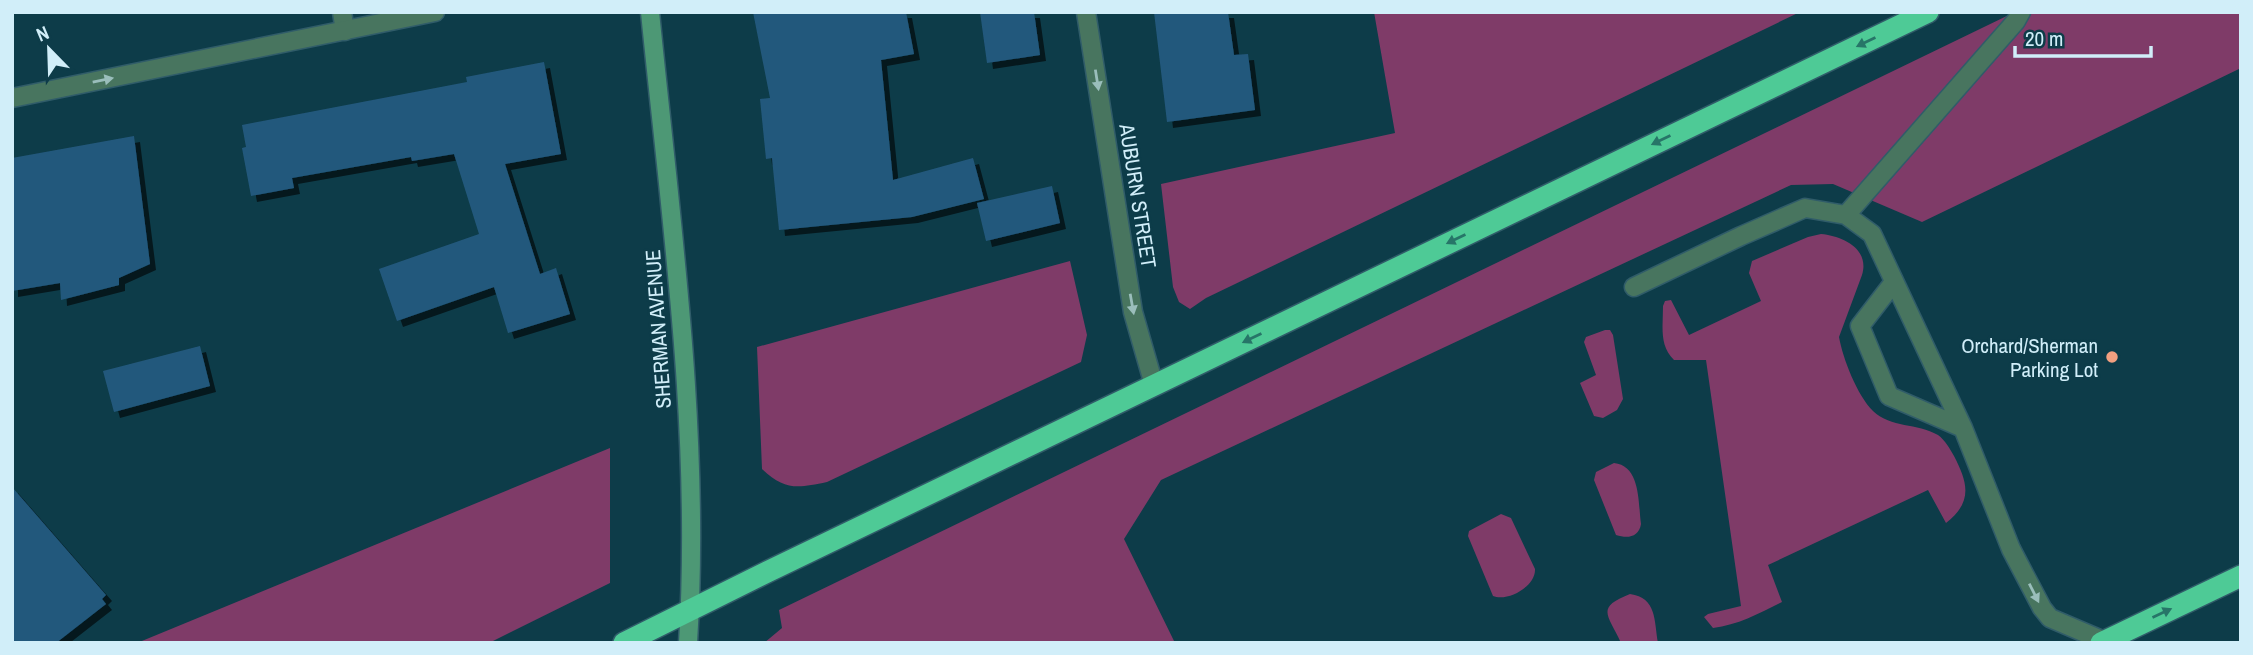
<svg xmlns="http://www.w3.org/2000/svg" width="2253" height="655" viewBox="0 0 2253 655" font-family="'Archivo Narrow',sans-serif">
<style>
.green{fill:#7f3b68}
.building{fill:#24587c;filter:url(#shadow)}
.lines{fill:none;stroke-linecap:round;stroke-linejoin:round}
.lane-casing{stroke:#305c69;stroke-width:21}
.street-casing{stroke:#305c69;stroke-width:21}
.secondary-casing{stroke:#305c69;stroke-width:21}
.highway-casing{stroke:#305c69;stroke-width:24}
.lane{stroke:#48755f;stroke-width:18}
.street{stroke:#48755f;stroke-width:18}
.secondary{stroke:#4d9875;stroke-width:18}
.highway{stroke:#4eca96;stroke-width:21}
.oneway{fill:#277568}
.oneway2{fill:#9abebb}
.poi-dot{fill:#f2a080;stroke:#0d3c49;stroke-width:2.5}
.labels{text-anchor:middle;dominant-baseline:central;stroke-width:5;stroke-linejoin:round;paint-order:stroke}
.street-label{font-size:21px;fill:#d1eef9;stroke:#0d3c49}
.poi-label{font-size:21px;fill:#d1eef9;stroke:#0d3c49;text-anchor:end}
</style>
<defs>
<filter id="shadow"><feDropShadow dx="6" dy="6" stdDeviation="0" flood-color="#0009"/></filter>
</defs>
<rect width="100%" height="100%" fill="#0d3c49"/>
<!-- green -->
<path class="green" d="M1374 12H1800L1206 298 1190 309 1179 302 1173 287 1161 184 1395 133Z
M2015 12H2241V68L1922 222 1833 184 1791 185 1161 480 1124 539 1175 643H764L782 628 779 610Z
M1821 234C1843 236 1870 249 1862 275L1839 337C1843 359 1857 395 1873 411 1891 428 1917 423 1938 435 1945 440 1950 449 1954 456 1968 483 1973 502 1946 523L1928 490 1768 565 1782 602C1760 613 1738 625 1713 628L1704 617 1708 614 1741 606 1706 360H1674C1659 346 1663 326 1663 306L1665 301 1671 300 1689 335 1761 301 1749 273 1752 261 1808 237Z
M1070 261 1087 335 1081 362 827 482C798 488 785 491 762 469L757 347Z
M1605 330H1610L1613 335 1623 399 1617 410 1603 418 1594 416 1580 383 1596 375 1584 342 1586 337Z
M610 448V583L489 643H137Z
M1614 463C1641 466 1638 503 1641 524 1639 537 1628 539 1616 535L1594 480 1596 472Z
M1501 514 1511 518 1535 569C1536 586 1508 602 1493 596L1468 536 1469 531Z
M1630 594C1657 598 1654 620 1658 643H1621C1608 614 1595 608 1630 594Z"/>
<!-- building -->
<path class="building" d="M753 12H906L914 54 881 60 893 180 973 158 984 199 912 217 779 230 772 158 766 159 760 99 770 98Z
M980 12H1034L1040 55 987 63Z
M1154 12H1228L1234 55 1248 54 1255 110 1167 122Z
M544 62 561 154 505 164 540 274 556 268 570 314 508 333 494 287 397 321 379 269 479 234 454 154 412 161 411 157 292 178 294 188 251 196 242 148 246 147 242 125 467 82 466 77Z
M134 136 150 264 119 278V285L61 300 60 283 12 291V158Z
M1052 186 1060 223 986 241 977 203Z
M200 346 210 386 114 412 103 371Z
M12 487 106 595 102 599 106 604 56 643H12Z"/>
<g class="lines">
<defs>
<path id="lane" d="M342 12 345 31
M1846 215 1872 234 1963 428 2011 549 2042 608 2050 618 2104 641
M1894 282 1860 326 1889 396 1963 428
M1634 287 1741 236 1805 208 1846 215 2016 21 2021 12"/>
<path id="street" d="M1086 12 1133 312 1154 385
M12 98 435 12"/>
<path id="secondary" d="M650 12C671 222 701 432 688 643"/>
<path id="highway" d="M624 643 767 572 1928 12
M2101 643 2241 576"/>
</defs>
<!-- lane casing -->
<use href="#lane" class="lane-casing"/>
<!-- street casing -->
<use href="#street" class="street-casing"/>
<!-- secondary casing -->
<use href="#secondary" class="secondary-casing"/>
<!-- highway casing -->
<use href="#highway" class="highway-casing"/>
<!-- lane -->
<use href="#lane" class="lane"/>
<!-- street -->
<use href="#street" class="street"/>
<!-- secondary -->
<use href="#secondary" class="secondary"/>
<!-- highway -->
<use href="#highway" class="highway"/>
</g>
<!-- one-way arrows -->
<defs><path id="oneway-solid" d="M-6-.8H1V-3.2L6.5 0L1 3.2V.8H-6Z" transform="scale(1.75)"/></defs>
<g class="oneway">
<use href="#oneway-solid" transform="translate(1866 42) rotate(154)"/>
<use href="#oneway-solid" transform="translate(1661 140) rotate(154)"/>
<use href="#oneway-solid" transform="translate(1456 239) rotate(154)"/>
<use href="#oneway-solid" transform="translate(1252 338) rotate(154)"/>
<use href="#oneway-solid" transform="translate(2162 613) rotate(-25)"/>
</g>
<g class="oneway2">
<use href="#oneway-solid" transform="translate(103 80) rotate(-11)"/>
<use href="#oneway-solid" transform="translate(1097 80) rotate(81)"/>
<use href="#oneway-solid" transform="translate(1132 304) rotate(80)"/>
<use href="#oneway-solid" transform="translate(2034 593) rotate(63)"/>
</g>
<!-- markers -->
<circle class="poi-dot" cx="2112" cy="357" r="7"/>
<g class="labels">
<!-- street labels -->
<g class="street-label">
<text transform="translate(1138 196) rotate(81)">AUBURN STREET</text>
<text transform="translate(658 329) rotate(-94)">SHERMAN AVENUE</text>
</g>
<!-- poi labels -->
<g class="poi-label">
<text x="2098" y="345">Orchard/Sherman<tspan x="2098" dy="24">Parking Lot</tspan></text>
</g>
</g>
<!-- border -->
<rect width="2253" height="655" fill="none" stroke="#d1eef9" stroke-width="28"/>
<!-- north arrow -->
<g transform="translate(49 49) rotate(337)" stroke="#0d3c49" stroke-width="5" paint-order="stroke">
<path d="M0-5L12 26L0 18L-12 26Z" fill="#d1eef9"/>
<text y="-10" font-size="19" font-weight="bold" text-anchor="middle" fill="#d1eef9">N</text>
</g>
<!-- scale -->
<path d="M2015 46v10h136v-10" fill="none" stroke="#d1eef9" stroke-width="3.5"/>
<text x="2025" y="46" font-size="21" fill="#d1eef9" stroke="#0d3c49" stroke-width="5" paint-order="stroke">20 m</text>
</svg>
